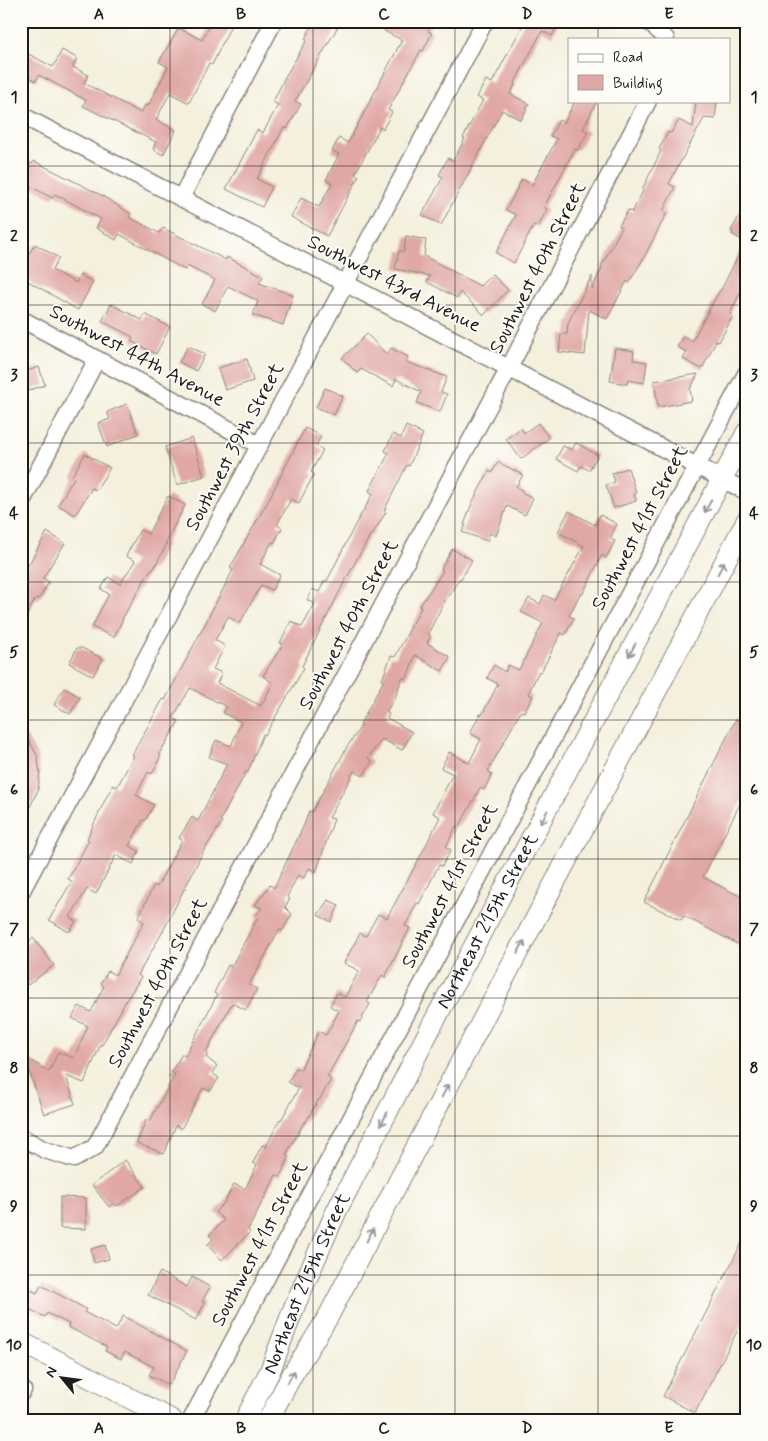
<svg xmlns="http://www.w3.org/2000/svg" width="768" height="1441" viewBox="0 0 768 1441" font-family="Mynerve,sans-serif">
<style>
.building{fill:#e0a8a5}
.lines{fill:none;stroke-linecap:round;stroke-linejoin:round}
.minor-casing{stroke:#88867c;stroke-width:19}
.tertiary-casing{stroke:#88867c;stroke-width:22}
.minor{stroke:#fff;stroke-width:16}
.tertiary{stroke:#fff;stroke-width:20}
.oneway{stroke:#999}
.grid{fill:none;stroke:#1c1c1c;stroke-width:1;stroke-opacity:0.55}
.labels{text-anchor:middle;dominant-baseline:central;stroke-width:4;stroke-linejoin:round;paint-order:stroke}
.street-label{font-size:20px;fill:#1c1c1c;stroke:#fdfcf7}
.neatline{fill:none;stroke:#1c1c1c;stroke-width:2}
.grid-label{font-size:16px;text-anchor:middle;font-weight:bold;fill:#1c1c1c}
</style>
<rect width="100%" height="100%" fill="#fdfcf7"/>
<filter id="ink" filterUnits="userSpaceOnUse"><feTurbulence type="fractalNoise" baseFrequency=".02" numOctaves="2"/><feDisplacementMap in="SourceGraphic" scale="10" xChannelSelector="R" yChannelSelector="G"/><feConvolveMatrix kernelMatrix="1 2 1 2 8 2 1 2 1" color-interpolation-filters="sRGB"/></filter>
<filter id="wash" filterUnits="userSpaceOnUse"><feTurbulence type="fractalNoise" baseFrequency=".0096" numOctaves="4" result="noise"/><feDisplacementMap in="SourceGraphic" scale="20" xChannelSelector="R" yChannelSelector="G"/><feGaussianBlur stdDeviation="1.12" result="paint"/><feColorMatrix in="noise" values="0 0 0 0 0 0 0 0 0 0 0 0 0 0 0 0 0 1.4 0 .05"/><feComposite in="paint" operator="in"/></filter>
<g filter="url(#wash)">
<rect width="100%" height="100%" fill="#f4f0dd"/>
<g id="blocks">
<!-- building -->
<path class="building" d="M212 21H233L212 65 209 63 189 103 170 93 156 120 176 130 163 155 153 149 156 142 83 106 86 100 39 75 36 81 21 73V50L53 67 62 50 77 58 73 67 88 75 84 83 141 113 145 105 148 106 168 67 159 62 179 28 202 40Z
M314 21H341L295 101 301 104 287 129 284 127 257 179 272 187 262 207 226 189 257 130 263 133 278 105 273 102 285 77 307 40 305 39Z
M389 21H434L428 31 432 33 423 51 421 50 388 110 392 112 383 129 380 127 355 174 359 176 327 236 291 217 301 198 319 207 332 183 326 180 339 154 332 151 339 138 348 143 402 40 384 31Z
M525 21H560L552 36 542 31 514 84 515 85 510 94 529 104 521 120 502 110 441 225 422 215 443 177 439 175 448 158 453 161 465 139 463 138 483 100 477 97 486 80 492 83Z
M575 101H597L583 129 588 132 578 150 575 149 544 207 547 209 538 227 534 225 514 263 496 253 516 215 506 210 522 179 532 185 557 139 550 136 559 120 564 123Z
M696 101H717L715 119 704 118 675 172 669 184 675 187 663 211 667 213 643 259 629 283 627 281 607 319 589 310 585 355 559 352 561 334H567L568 323 592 276V289L602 268 601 267 622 227 619 226 628 210 632 212 643 191 642 190 661 151 659 149 668 132 671 133 679 120 693 127Z
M21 158 32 164 34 161 101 195 131 214 129 217 159 233 163 228 226 260 227 257 263 276 259 283 293 295 283 325 253 315 258 301 228 286 215 311 202 304 215 280 187 266 185 270 119 234 116 240 96 228 101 219 55 194 52 198 21 181Z
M747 202V285L743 292 741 291 730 314 733 316 719 342 716 341 702 369 683 359 687 352 677 347 683 336 692 341 720 290H721L745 242 732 234 733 232 731 231Z
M406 236 426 240 424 256 480 286 492 274 508 290 484 315 460 292 457 298 427 282 430 276 395 269 399 251H404Z
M35 244 59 258 52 270 76 283 80 275 93 282 78 310 21 277V267Z
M111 304 142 320 145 314 170 327 156 354 131 341 133 337 102 321Z
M367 334 387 355 391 348 408 357 406 362 447 377 441 392 447 394 440 412 417 403 421 392 396 379 393 386 361 369 357 373 342 358Z
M188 346 205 354 196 371 179 362Z
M615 348 634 351 633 360 647 362 644 383 628 380 627 384 610 381Z
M247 359 253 381 225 390 218 368Z
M39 367 45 385 21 393V373Z
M698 374 690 389 692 401 658 407 654 381Z
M325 388 343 396 334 415 316 407Z
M127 404 138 434 107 447 98 423 110 419 107 412Z
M538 423 549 438 521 459 506 439 521 428 524 433Z
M406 426 423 434 409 466 407 465 384 511 386 512 372 535 371 534 346 579 302 666 304 668 265 735 263 734 248 772H246L220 821 222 822 203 852 163 931 138 975 141 977 127 999 102 1045 101 1044 84 1083 66 1076 75 1104 44 1114 24 1056 49 1072 58 1052 74 1058 88 1026 72 1018 79 1006 91 1012 104 986 101 983 108 971 115 975 144 922 138 918 154 885 157 887 182 840 179 838 192 817 198 821 227 764 209 757 216 740 231 746 241 722 223 713 227 707 190 688 173 718 179 721 159 754 161 755 152 774 148 772 136 795 154 805 145 821 143 820 129 846 139 851 133 864 116 855 96 894 87 889 70 917 76 921 69 932 49 920 72 881 68 879 89 840 87 839 105 800 113 785 117 787 134 756 132 755 163 699 165 700 206 622 233 570 230 568 267 503 305 428 321 436 316 446 323 450 311 472 314 474 299 503 291 499 277 525 282 528 274 543 272 542 260 564 280 575 272 590 261 585 240 623 228 617 215 640 225 646 213 669 222 673 217 683 261 706 273 683 263 676 283 644 280 643 291 621 302 627 315 604 307 600 312 589 319 592 325 580 327 581 355 525 373 494 369 491 389 453 385 451 393 434 401 438Z
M192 438 204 476 177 485 165 447Z
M576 443 598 455 589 470 581 466 578 471 556 459 563 446 572 450Z
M85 454 110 468 96 490 92 488 75 515 58 505 74 478 72 476Z
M498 462 523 475 516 487 522 490 521 492 533 498 525 515 507 506 496 536 490 533 487 541 462 532 466 525H464L472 503 489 471 492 473Z
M628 468 636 493 634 494 636 501 614 508 606 485 615 482 612 473Z
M168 496 185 505 165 544H167L153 570 151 569 122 619H123L114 637 92 627 109 594 101 589 108 577 120 584 135 561 126 556 140 530 148 534Z
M569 511 595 525 600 515 617 524 610 539 615 541 606 558 602 555 582 595 580 594 569 616 574 618 565 635 561 633 541 672 539 671 528 694 533 696 524 712 521 711 488 771 492 774 484 790 480 788 459 827 456 826 446 847 451 850 442 866 439 865 419 904 417 903 405 926 410 928 385 977 382 975 367 1002 370 1004 360 1022 358 1021 327 1077 331 1079 320 1099H319L305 1123 304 1122 286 1155 289 1157 280 1177 276 1175 248 1230 250 1232 222 1260 207 1245 213 1239 209 1235 224 1220 215 1212 224 1203 234 1184 245 1189 257 1165 253 1163 262 1145 266 1147 280 1119 281 1120 299 1088 288 1082 296 1068 300 1070 319 1031 326 1035 339 1011 330 1006 337 993 345 997 359 971 344 963 360 933 366 936 378 914 387 918 421 855 440 817 433 813 453 774 441 768 449 752 469 763 481 739 470 733 480 714 482 715 498 684 487 678 494 665 505 672 508 665 519 670 543 623 521 612 529 598 540 604 544 595 554 600 584 546 558 532Z
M47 532 65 543 43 578 49 582 39 599 36 598 21 626V578Z
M452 549 472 560 461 579 460 578 443 604 428 634 431 636 427 643 450 657 442 671 415 655 407 678H402L396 695 386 712 389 714 387 718 412 732 402 750 382 739 368 758 372 761 363 776 354 771 329 818 334 819 316 872 309 868 304 878 298 875 287 897 290 899 285 907 292 914 282 931 279 930 249 985 257 989 246 1010 232 1003 206 1052 208 1053 206 1057 217 1066 212 1073 219 1078 210 1091 203 1088 181 1129 176 1125 164 1154 137 1143 146 1120 150 1121 175 1074 171 1072 182 1054 185 1056 217 995 214 993 228 965 231 967 258 917 256 915 262 908 255 905 270 885 274 888 304 825 309 811 312 812 347 747 362 725 360 724 384 680H382L391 656 395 657 421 608 419 607 443 571 441 569Z
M77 648H82L103 659 93 676 69 663Z
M64 688 80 697 70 714 54 705Z
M736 719 747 725V790L703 877 747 900V949L684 916 681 920 644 902Z
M21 727 37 755 40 772 38 790 21 826Z
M328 900 339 905 331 922 318 915Z
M33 938 54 965 28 985 21 976V947Z
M125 1160 145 1187 117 1206 114 1203 109 1207 92 1185Z
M60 1197 86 1198V1229L60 1228Z
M747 1233V1312L695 1413 663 1396Z
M105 1245 109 1259 94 1263 91 1249Z
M160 1272 187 1287 192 1277 210 1287 202 1302 205 1303 196 1320 148 1295Z
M21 1285 37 1293 41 1285 86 1309 84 1312 116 1329 123 1316 187 1351 169 1385 149 1375 154 1367 125 1352 121 1359 105 1351 107 1347 68 1327 69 1324 47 1313 45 1317 21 1305Z"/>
</g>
</g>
<g filter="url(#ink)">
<use href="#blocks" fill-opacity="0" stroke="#88867c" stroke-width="1"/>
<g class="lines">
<defs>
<path id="minor" d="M646 21 653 25 666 39
M21 115 747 492
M181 198 274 21
M21 319 259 445
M21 503 97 359
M21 892C176 602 332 313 485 21
M21 1137 45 1150 74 1159 95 1147 509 368 648 101
M21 1393 23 1390
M191 1420 747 372"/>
<g id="tertiary">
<path d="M21 1342 172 1420"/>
<path id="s1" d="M245 1420 270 1371 295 1305 336 1212 429 1031 747 432"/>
<path d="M268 1420 292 1375 328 1317 519 950 747 520"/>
</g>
</defs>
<!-- minor casing -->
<use href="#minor" class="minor-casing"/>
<!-- tertiary casing -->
<use href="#tertiary" class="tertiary-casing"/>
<!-- minor -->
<use href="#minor" class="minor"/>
<!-- tertiary -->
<use href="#tertiary" class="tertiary"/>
</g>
<!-- one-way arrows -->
<defs><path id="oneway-shaft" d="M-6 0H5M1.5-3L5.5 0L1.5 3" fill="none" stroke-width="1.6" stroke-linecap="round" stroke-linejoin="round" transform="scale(1.25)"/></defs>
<g class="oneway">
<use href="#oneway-shaft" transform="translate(708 506) rotate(118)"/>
<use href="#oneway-shaft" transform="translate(721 568) rotate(-62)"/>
<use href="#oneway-shaft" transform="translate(632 650) rotate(118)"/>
<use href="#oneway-shaft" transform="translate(544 817) rotate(118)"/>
<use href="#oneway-shaft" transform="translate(521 947) rotate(-61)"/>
<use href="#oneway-shaft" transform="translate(445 1091) rotate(-62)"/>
<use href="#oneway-shaft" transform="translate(384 1119) rotate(117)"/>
<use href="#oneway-shaft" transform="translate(370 1235) rotate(-62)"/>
<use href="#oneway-shaft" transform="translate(291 1377) rotate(-60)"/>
</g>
</g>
<!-- grid -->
<path class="grid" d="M170 21V1420M313 21V1420M455 21V1420M598 21V39M598 101V1420M21 166H747M21 305H747M21 443H747M21 582H747M21 720H747M21 859H747M21 998H747M21 1136H747M21 1275H747"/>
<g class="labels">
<!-- street labels -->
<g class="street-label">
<text transform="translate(538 268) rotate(-63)">Southwest 40th Street</text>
<text transform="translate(394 284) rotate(27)">Southwest 43rd Avenue</text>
<text transform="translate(137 356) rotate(28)">Southwest 44th Avenue</text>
<text transform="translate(235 447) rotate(-62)">Southwest 39th Street</text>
<text transform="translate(640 528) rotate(-62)">Southwest 41st Street</text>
<text transform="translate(349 625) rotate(-62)">Southwest 40th Street</text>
<text transform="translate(450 886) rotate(-62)">Southwest 41st Street</text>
<text stroke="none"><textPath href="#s1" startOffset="555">Northeast 215th Street</textPath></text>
<text transform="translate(158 983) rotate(-62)">Southwest 40th Street</text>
<text transform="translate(260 1244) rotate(-62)">Southwest 41st Street</text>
<text stroke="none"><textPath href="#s1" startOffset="150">Northeast 215th Street</textPath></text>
</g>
</g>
<!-- margin -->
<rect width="768" height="1441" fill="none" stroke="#fdfcf7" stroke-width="55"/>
<!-- legend -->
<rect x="568" y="38" width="162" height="65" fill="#fdfcf7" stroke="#a3a29f"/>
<rect x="578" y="54" width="25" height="8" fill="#ffffff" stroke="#a3a29f"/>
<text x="613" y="62" font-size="15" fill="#1c1c1c">Road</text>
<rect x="578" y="75" width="25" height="15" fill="#e0a8a5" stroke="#a3a29f"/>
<text x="613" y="88" font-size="15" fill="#1c1c1c">Building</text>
<!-- north arrow -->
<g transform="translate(62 1378) rotate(299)" stroke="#fdfcf7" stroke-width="4" paint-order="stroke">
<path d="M0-4L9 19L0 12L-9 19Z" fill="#1c1c1c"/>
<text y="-8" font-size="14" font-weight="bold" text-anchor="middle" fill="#1c1c1c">N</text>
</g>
<rect x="28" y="28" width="712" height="1386" class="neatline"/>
<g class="grid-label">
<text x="99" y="19">A</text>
<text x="241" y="19">B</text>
<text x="384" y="19">C</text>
<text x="527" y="19">D</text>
<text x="669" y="19">E</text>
<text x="14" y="102">1</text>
<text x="754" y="102">1</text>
<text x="14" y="241">2</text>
<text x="754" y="241">2</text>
<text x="14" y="380">3</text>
<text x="754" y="380">3</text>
<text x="14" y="518">4</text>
<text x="754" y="518">4</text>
<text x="14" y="657">5</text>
<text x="754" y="657">5</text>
<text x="14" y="795">6</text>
<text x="754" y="795">6</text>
<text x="14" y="934">7</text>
<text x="754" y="934">7</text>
<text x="14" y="1073">8</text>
<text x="754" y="1073">8</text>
<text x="14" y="1211">9</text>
<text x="754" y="1211">9</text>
<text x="14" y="1350">10</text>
<text x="754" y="1350">10</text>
<text x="99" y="1433">A</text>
<text x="241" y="1433">B</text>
<text x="384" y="1433">C</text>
<text x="527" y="1433">D</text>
<text x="669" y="1433">E</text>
</g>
</svg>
